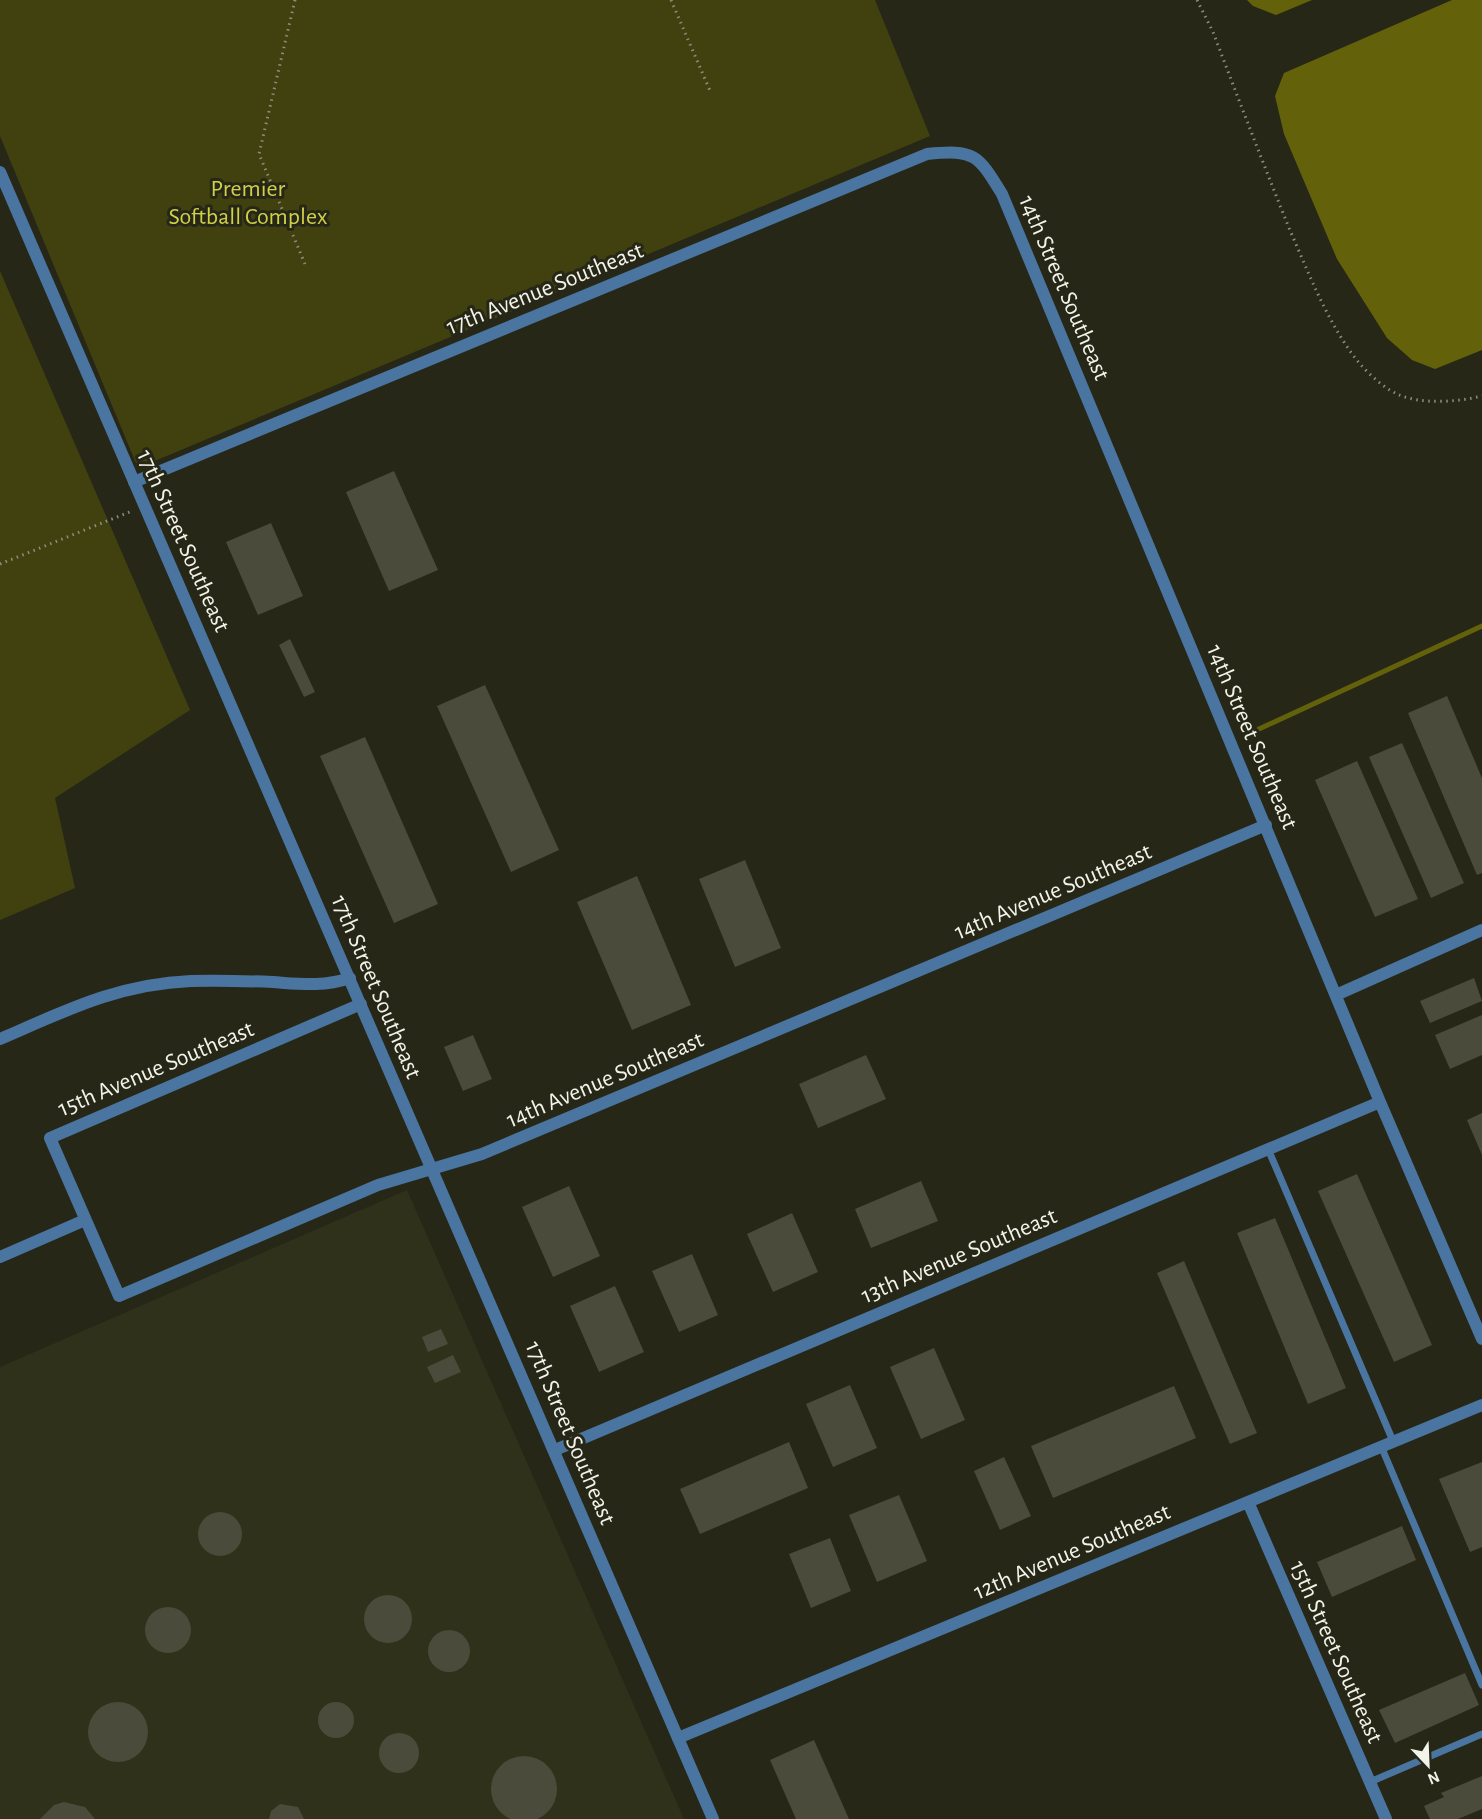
<svg xmlns="http://www.w3.org/2000/svg" width="1482" height="1819" viewBox="0 0 1482 1819" font-family="'Alegreya Sans',sans-serif">
<style>
.built{fill:#30311a}
.green{fill:#414110}
.water{fill:#63620b}
.lines{fill:none;stroke-linecap:round;stroke-linejoin:round}
.stream{stroke:#63620b;stroke-width:5}
.building{fill:#4a4b3a}
.path{stroke:#8c8d80;stroke-width:3;stroke-dasharray:1.5 4.5;stroke-linecap:butt}
.service{stroke:#4975a0;stroke-width:7}
.minor{stroke:#4975a0;stroke-width:12}
.tertiary{stroke:#4975a0;stroke-width:12}
.labels{text-anchor:middle;dominant-baseline:central;stroke-width:6;stroke-linejoin:round;paint-order:stroke}
.park-label{font-size:24px;fill:#d1d047;stroke:#272718}
.street-label{font-size:24px;fill:#f2f3e9;stroke:#272718}
</style>
<rect width="100%" height="100%" fill="#272718"/>
<!-- built -->
<path class="built" d="M407 1190 684 1819H0V1367Z"/>
<!-- green -->
<path class="green" d="M0 0H875L930 136 138 468 0 136Z
M0 271 190 710 55 798 75 888 0 920Z"/>
<!-- water -->
<path class="water" d="M1247 0H1312L1276 15 1253 6Z
M1452 0H1482V350L1435 369 1412 360 1387 338 1337 259 1284 134 1275 96 1284 73Z"/>
<g class="lines">
<!-- stream -->
<path class="stream" d="M1259 729 1482 626"/>
</g>
<!-- building -->
<path class="building" d="M394 471 438 570 389 591 346 492Z
M271 523 303 596 258 615 226 542Z
M290 639 315 692 304 697 279 645Z
M485 685 559 850 511 872 437 706Z
M1447 696 1482 778V873L1477 875 1408 713Z
M365 737 438 904 394 923 320 756Z
M1402 743 1464 883 1431 898 1369 757Z
M1357 761 1418 899 1375 917 1315 780Z
M745 860 781 948 735 967 699 879Z
M637 876 691 1005 632 1030 577 902Z
M1474 978 1482 1001 1430 1023 1420 1001Z
M1482 1015V1055L1450 1069 1435 1035Z
M473 1035 492 1079 463 1091 444 1047Z
M866 1055 886 1099 818 1128 799 1084Z
M1482 1113V1155L1467 1120Z
M1357 1174 1432 1345 1394 1362 1318 1191Z
M921 1181 938 1221 871 1248 855 1209Z
M569 1186 600 1256 553 1277 522 1207Z
M792 1213 818 1272 773 1292 747 1234Z
M1275 1218 1346 1388 1308 1404 1237 1233Z
M692 1254 718 1315 679 1332 652 1271Z
M1184 1261 1257 1433 1230 1444 1157 1273Z
M615 1286 644 1352 599 1372 570 1306Z
M441 1329 448 1344 428 1352 422 1337Z
M934 1348 965 1420 921 1439 890 1367Z
M453 1355 461 1372 435 1383 427 1367Z
M850 1385 877 1448 833 1467 806 1404Z
M1174 1386 1196 1438 1053 1498 1031 1446Z
M789 1442 808 1488 700 1534 680 1489Z
M1004 1457 1031 1516 1000 1530 974 1471Z
M1482 1462V1547L1470 1552 1439 1479Z
M899 1495 927 1561 877 1582 849 1515Z
M198 1534a22 22 0 1 1 44 0a22 22 0 1 1-44 0Z
M1402 1526 1416 1560 1332 1597 1317 1562Z
M830 1538 851 1591 811 1608 789 1554Z
M364 1619a24 24 0 1 1 48 0a24 24 0 1 1-48 0Z
M145 1630a23 23 0 1 1 46 0a23 23 0 1 1-46 0Z
M428 1651a21 21 0 1 1 42 0a21 21 0 1 1-42 0Z
M1465 1673 1479 1705 1395 1743 1379 1710Z
M318 1720a18 18 0 1 1 36 0a18 18 0 1 1-36 0Z
M88 1732a30 30 0 1 1 60 0a30 30 0 1 1-60 0Z
M379 1753a20 20 0 1 1 40 0a20 20 0 1 1-40 0Z
M814 1740 849 1819H796L770 1760Z
M491 1789a33 33 0 1 1 66 0a33 33 0 1 1-66 0Z
M1482 1776V1809L1458 1819H1430L1424 1806 1444 1797 1441 1793Z
M64 1802 85 1807 95 1819H40L54 1805Z
M280 1804 298 1807 304 1819H269L271 1811Z"/>
<g class="lines">
<!-- path -->
<path class="path" d="M295 0 259 154 305 264
M671 0 711 93
M1197 0 1213 32C1238 98 1263 163 1289 228 1307 269 1324 314 1350 351 1360 366 1380 386 1397 394 1421 405 1457 402 1482 396
M0 564 132 511"/>
<!-- service -->
<path class="service" d="M1268 1149 1393 1441
M1381 1446 1482 1685
M1370 1782 1482 1734"/>
<!-- minor -->
<path class="minor" d="M134 482 927 154C975 149 978 155 1002 194L1380 1102 1482 1339
M1336 995 1482 930
M361 1004 50 1138 119 1296 378 1185 482 1154 1266 825
M0 1039C65 1011 118 984 191 981 218 980 246 981 273 982 301 984 323 987 350 978
M0 1257 85 1220
M555 1450 1380 1102
M1248 1502 1386 1819
M678 1738 1482 1405"/>
<!-- tertiary -->
<path class="tertiary" d="M0 172 713 1819"/>
</g>
<g class="labels">
<!-- park labels -->
<g class="park-label">
<text x="248" y="189">Premier<tspan x="248" dy="28">Softball Complex</tspan></text>
</g>
<!-- street labels -->
<g class="street-label">
<text transform="translate(1064 288) rotate(67)">14th Street Southeast</text>
<text transform="translate(545 289) rotate(-22)">17th Avenue Southeast</text>
<text transform="translate(183 541) rotate(66)">17th Street Southeast</text>
<text transform="translate(1252 737) rotate(67)">14th Street Southeast</text>
<text transform="translate(1053 892) rotate(-23)">14th Avenue Southeast</text>
<text transform="translate(376 987) rotate(67)">17th Street Southeast</text>
<text transform="translate(156 1069) rotate(-23)">15th Avenue Southeast</text>
<text transform="translate(605 1080) rotate(-23)">14th Avenue Southeast</text>
<text transform="translate(959 1256) rotate(-23)">13th Avenue Southeast</text>
<text transform="translate(570 1433) rotate(67)">17th Street Southeast</text>
<text transform="translate(1072 1552) rotate(-23)">12th Avenue Southeast</text>
<text transform="translate(1336 1652) rotate(66)">15th Street Southeast</text>
</g>
</g>
<!-- north arrow -->
<g transform="translate(1428 1765) rotate(157)" stroke="#272718" stroke-width="4.5" paint-order="stroke">
<path d="M0-4.5L10 22L0 15L-10 22Z" fill="#f2f3e9"/>
<text y="-9" font-size="16" font-weight="bold" text-anchor="middle" fill="#f2f3e9">N</text>
</g>
</svg>
